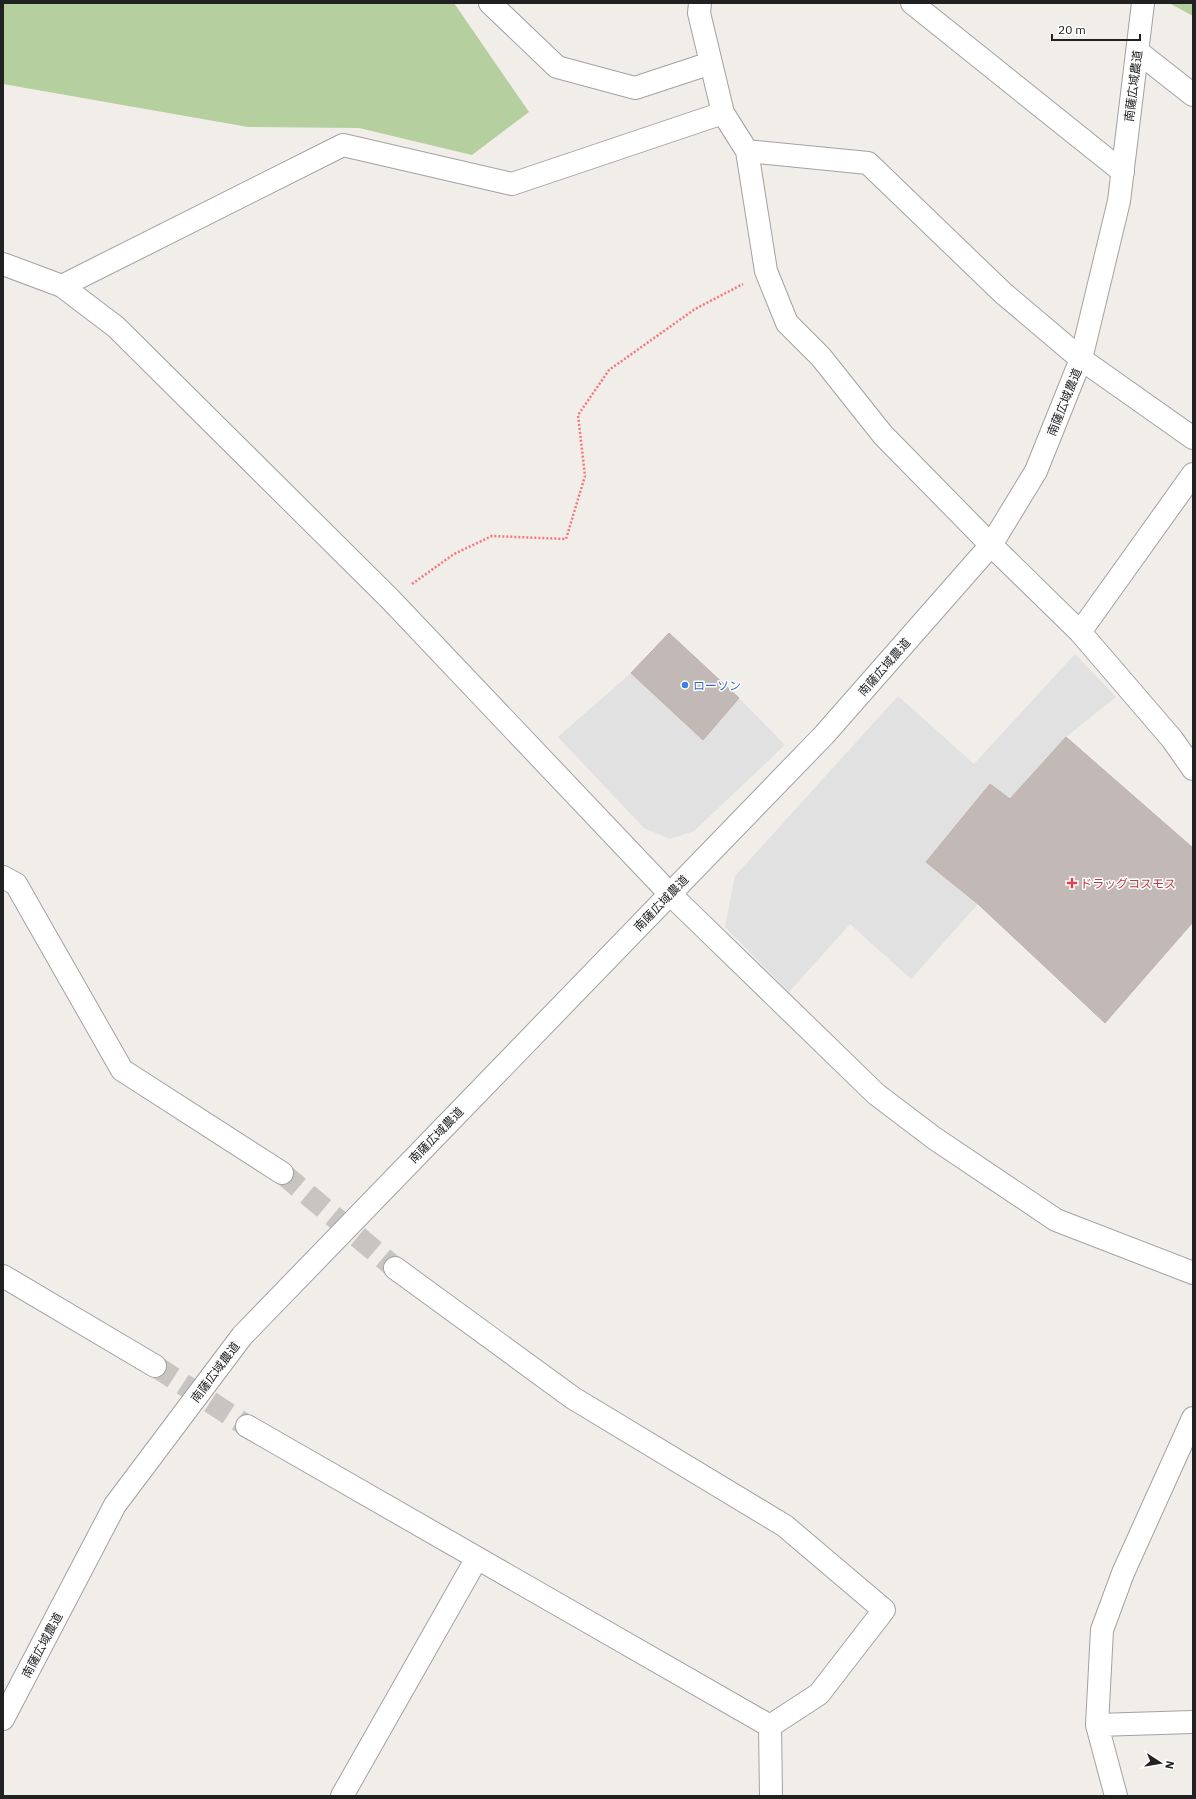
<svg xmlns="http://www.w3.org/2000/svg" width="1196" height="1799" viewBox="0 0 1196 1799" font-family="'IBM Plex Sans','Noto Sans JP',sans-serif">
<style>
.forest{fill:#b6cf9f}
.parking{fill:#e1e1e1}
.building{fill:#c2b8b5;stroke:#c3b1ab}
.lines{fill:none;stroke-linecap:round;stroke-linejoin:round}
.minor-tunnel{stroke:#c7c4c1;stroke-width:22;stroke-dasharray:22 11;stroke-linecap:butt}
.minor-casing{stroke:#a2a2a2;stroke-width:24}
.path{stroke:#f57681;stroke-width:2.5;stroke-dasharray:2 2;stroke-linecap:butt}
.minor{stroke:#fff;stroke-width:22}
.shop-dot{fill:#3f7fe0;stroke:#fff;stroke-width:1.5}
.health-dot{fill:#e0444e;stroke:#fff;stroke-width:1.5}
.labels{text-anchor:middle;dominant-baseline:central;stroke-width:3;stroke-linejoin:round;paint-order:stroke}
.street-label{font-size:12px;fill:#212121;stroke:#fff}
.shop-label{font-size:12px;fill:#366cbe;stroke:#fff;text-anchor:start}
.health-label{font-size:12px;fill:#be3a42;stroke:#fff;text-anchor:start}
</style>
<rect width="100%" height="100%" fill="#f1ede9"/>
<!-- forest -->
<path class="forest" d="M3 3H454L529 112 472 155 359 128 248 127 3 84Z
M1169 3H1193V16Z"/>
<!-- parking -->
<path class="parking" d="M1075 654 1116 697 1066 737 1010 799 990 784 926 862 978 904 911 979 850 924 789 992 725 927 735 876 898 696 974 764Z
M631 673 702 739 739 698 785 745 694 831 670 839 644 828 558 737Z"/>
<!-- building -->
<path class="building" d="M669 633 739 698 703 740 631 673Z
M1066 737 1193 848V922L1105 1023 978 904 926 862 990 784 1010 799Z"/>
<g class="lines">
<!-- minor-tunnel -->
<path class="minor-tunnel" d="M282 1173 395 1268
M155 1366 247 1426"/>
<defs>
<path id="minor" d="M490 3 557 67 635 88 711 63
M700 3 699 13 723 113 747 151 766 271 787 323 821 357 883 435 991 545 1080 632 1172 739 1193 769
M912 3 1123 172
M1137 51 1193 95
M747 151 868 163 1003 293 1081 359 1193 438
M3 264 62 286 116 327 390 599 670 894 876 1094 934 1138 1056 1220 1193 1273
M62 286 343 145 512 184 723 113
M1080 632 1193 474
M3 877 16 884 122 1070 282 1173
M395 1268 573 1398 785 1526 884 1610 819 1694 770 1726
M3 1276 155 1366
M247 1426 770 1726
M3 1719 115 1505 242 1336 824 735 991 545 1036 471 1081 359 1119 201 1143 3
M1097 1725 1193 1722
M770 1726 771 1796
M342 1796 477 1558
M1116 1796 1097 1725 1102 1630 1123 1573 1193 1418"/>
</defs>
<!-- minor casing -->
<use href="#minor" class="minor-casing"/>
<!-- path -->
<path class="path" d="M412 584 454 554 492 536 566 539 585 476 578 415 609 370 695 309 743 284"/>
<!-- minor -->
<use href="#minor" class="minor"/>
</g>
<!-- markers -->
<circle class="shop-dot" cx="685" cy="685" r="4"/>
<path class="health-dot" d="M1070 877h4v4h4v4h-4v4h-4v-4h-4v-4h4z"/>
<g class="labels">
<!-- street labels -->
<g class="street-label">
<text transform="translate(1133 86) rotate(-83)">南薩広域農道</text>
<text transform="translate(1064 402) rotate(-68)">南薩広域農道</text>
<text transform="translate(884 667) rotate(-49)">南薩広域農道</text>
<text transform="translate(661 903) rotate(-46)">南薩広域農道</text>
<text transform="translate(436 1135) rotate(-46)">南薩広域農道</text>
<text transform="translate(215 1372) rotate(-53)">南薩広域農道</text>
<text transform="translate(42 1645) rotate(-62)">南薩広域農道</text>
</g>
<!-- shop labels -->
<g class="shop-label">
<text x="693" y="685">ローソン</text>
</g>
<!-- health labels -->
<g class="health-label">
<text x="1080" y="883">ドラッグコスモス</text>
</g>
</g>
<!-- border -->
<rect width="1196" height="1799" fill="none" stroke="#212121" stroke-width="8"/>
<!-- north arrow -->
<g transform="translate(1160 1763) rotate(102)" stroke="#ffffff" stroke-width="3" paint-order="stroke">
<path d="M0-3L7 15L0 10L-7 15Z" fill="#212121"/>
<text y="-6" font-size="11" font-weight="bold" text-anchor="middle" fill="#212121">N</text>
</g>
<!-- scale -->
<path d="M1052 34v6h88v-6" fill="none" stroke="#212121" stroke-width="2"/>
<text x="1058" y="34" font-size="12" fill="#212121" stroke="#ffffff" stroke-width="3" paint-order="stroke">20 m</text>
</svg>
